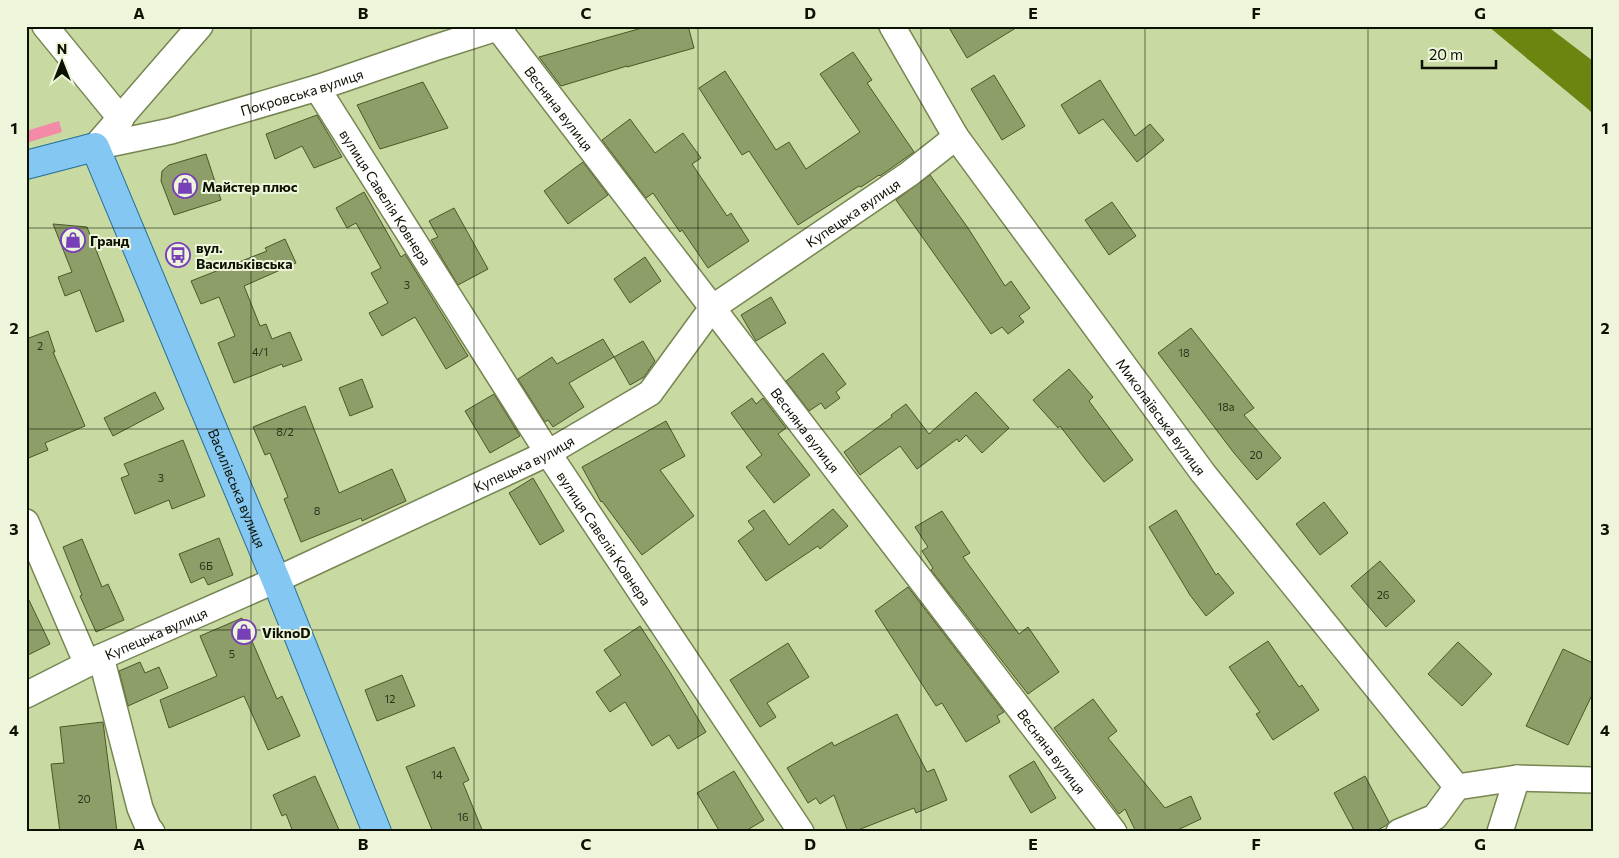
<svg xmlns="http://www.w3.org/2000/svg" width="1619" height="858" viewBox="0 0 1619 858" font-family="Commissioner,sans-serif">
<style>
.green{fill:#f38aa8}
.water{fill:#6c8510}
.building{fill:#8e9e69;stroke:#4a5826}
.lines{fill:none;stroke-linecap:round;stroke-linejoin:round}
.minor-casing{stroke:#768652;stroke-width:28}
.major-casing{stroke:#236f98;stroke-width:30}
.minor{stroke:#fff;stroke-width:25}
.major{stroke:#83c7f2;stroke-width:28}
.grid{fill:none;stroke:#0c1101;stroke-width:1;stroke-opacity:0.55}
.labels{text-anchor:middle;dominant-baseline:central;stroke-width:4;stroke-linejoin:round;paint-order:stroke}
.number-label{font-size:11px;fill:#2c341b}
.street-label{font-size:14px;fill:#0c1101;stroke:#edf6da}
.poi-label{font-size:14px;font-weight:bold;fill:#0c1101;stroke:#edf6da;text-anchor:start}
.neatline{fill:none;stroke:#0c1101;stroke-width:2}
.grid-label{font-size:16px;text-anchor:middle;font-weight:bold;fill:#0c1101}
</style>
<rect width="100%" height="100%" fill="#c8d9a2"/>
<!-- green -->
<path class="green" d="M59 121 62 132 26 143V131Z"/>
<!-- water -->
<path class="water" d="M1488 26H1547L1593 61V114L1588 109Z"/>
<!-- building -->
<path class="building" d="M649 26H688L694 48 627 67V66L561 86 539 57Z
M948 26H1019L967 58Z
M853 52 872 80 867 83 914 152 880 176 879 175 861 187 859 186 798 225 749 151 742 155 699 88 725 71 776 150 789 142 806 169 860 132 820 74Z
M994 75 1025 126 1002 140 971 89Z
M1100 80 1135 136 1150 124 1164 140 1137 162 1103 119 1079 134 1061 105Z
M423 82 448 128 380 149 357 105Z
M317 115 342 157 314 168 302 146 275 159 266 134Z
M630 119 655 153 683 133 701 158 692 164 727 216 731 213 749 241 708 268 682 230 680 232 653 193 646 198 602 140Z
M206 154 221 200 174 215 161 181 162 171 169 165Z
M583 162 608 195 568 224 544 191Z
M930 175 968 228 1005 286 1011 281 1030 308 1019 316 1024 322 1008 334 1002 327 991 334 896 200Z
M364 192 401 257 405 254 468 356 446 369 415 317 382 336 369 313 388 303 371 273 381 268 356 223 347 228 336 208Z
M1112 202 1136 236 1109 255 1085 220Z
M454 208 488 269 458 285 431 240 438 237 429 221Z
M53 224 87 227 124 321 96 332 80 290 65 296 58 277 72 272Z
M285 239 296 263 244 286 260 326 266 324 272 339 290 332 302 360 283 367 282 364 234 383 218 343 235 336 219 297 201 304 191 281 267 251 265 248Z
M645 257 661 281 630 303 614 279Z
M771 297 786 323 756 341 741 315Z
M1191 328 1254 408 1244 415 1281 458 1257 480 1234 453 1158 353Z
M48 331 55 352H53L85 426 45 443 48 450 26 459V339Z
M603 339 614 357 569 383 584 407 553 427 548 420 545 422 518 379 552 357 557 364Z
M643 341 655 361 644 377 630 385 614 357Z
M823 353 846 384 836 392 840 398 825 409 821 403 809 411 786 381Z
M1069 369 1093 397 1089 401 1133 460 1104 482 1086 460 1060 426 1058 428 1033 400Z
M362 379 373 407 350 416 339 388Z
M155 392 164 409 113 436 104 418Z
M976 392 1009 428 982 453 966 435 959 442 957 439 917 469 900 446 860 475 844 452 892 417 891 415 906 404 929 434Z
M494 394 520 436 490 453 465 411Z
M752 398 756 404 763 398 786 428 778 434 810 475 774 503 746 467 762 455 731 413Z
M305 406 339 493 392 469 406 501 362 521 361 518 301 542 284 499 288 497 270 453 265 455 253 427Z
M666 421 685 456 660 470 694 516 642 555 602 501 601 502 582 467Z
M183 440 205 496 172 509 169 500 135 514 121 478 129 475 124 464Z
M533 478 564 531 540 545 509 493Z
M1324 502 1348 533 1320 555 1296 524Z
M833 509 848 526 820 549 818 546 766 581 738 541 754 529 748 521 764 510 789 545Z
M1176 510 1216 575 1218 573 1234 593 1206 616 1190 595 1149 527Z
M942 511 970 553 963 557 1019 634 1028 627 1059 672 1028 694 931 570 933 568 922 551 928 547 915 527Z
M219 538 233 575 208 585 204 577 191 583 179 554Z
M82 539 102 587 108 584 124 620 96 632 80 596 82 595 63 547Z
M1380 561 1415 601 1386 627 1351 586Z
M908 587 1004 712 997 716 1000 722 966 742 942 703 936 706 875 611Z
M26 594 50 644 26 656Z
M242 618 277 699 282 696 300 736 268 750 244 696 169 728 160 700 217 676 200 636Z
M640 626 670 672 706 732 678 749 669 735 652 746 625 702 610 712 596 692 621 675 604 650Z
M1268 641 1299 687 1302 685 1319 710 1273 740 1256 714 1260 712 1229 667Z
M1458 642 1492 674 1462 706 1428 674Z
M788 643 809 677 767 703 776 717 760 727 730 680Z
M1563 649 1593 663V693L1568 745 1526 726Z
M140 662 145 673 159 667 168 688 128 706 119 671Z
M402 675 415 706 377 721 365 690Z
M1093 699 1117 731 1108 738 1165 808 1191 796 1201 819 1173 832H1136L1125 809 1119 814 1054 728Z
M897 714 927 772 934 769 947 800 916 813 914 808 853 832H848L834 795 820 804 816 798 808 803 787 768 832 742 834 746Z
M103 722 117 832H60L51 764 64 763 60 727Z
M454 747 469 780 463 783 483 832H433L406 767Z
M1034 761 1056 798 1031 813 1009 776Z
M734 771 764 820 744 832H720L697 793Z
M315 776 340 832H293L286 814 282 816 273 795Z
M1365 776 1389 822 1387 825 1374 832H1355L1334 793Z"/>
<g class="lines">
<defs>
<g id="minor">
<path d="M45 26 121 119"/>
<path id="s1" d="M892 26 956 137 1203 473 1457 787"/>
<path id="s2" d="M498 28 1114 832"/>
<path id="s3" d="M317 88 548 453 801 832"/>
<path id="s4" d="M95 147 171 131 317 88 434 48 503 26"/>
<path d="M95 147 200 26"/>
<path d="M26 522 87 664"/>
<path d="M101 657 140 808 148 827 152 832"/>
<path id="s5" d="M26 695 101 657 276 580 548 453 650 393 712 308 909 174 956 137"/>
<path d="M1399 832 1435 817 1457 787 1517 778 1593 780"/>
<path d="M1500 832 1517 778"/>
</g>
<g id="major">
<path id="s6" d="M26 165 95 147 276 580 377 832"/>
</g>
</defs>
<!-- minor casing -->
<use href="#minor" class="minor-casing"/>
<!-- major casing -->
<use href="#major" class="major-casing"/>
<!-- minor -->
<use href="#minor" class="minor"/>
<!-- major -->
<use href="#major" class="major"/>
</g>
<!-- grid -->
<path class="grid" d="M251 26V832M474 26V832M698 26V832M921 26V832M1145 26V832M1368 26V832M26 228H1593M26 429H1593M26 630H1593"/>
<!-- icons -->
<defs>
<symbol id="shop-ring" viewBox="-11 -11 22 22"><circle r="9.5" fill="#edf6da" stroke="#7840b6" stroke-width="1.5"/><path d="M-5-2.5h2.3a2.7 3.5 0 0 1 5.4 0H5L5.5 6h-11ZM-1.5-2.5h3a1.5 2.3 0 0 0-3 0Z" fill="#7840b6"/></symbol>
<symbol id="bus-ring" viewBox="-11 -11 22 22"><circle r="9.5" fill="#edf6da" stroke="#7840b6" stroke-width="1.5"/><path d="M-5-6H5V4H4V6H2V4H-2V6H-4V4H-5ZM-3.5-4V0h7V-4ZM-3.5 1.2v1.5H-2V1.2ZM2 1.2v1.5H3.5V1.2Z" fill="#7840b6"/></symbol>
</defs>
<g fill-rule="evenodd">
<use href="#shop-ring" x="171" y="172" width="28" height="28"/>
<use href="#shop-ring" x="59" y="226" width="28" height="28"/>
<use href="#bus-ring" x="164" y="241" width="28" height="28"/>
<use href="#shop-ring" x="230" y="618" width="28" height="28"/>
</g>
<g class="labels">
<!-- number labels -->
<g class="number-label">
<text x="407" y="284">3</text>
<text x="40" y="345">2</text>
<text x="260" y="351">4/1</text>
<text x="1184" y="352">18</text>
<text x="1226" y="406">18а</text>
<text x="285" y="431">8/2</text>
<text x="1256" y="454">20</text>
<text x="161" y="477">3</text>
<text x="317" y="510">8</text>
<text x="206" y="565">6Б</text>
<text x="1383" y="594">26</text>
<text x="232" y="653">5</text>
<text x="390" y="698">12</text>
<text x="437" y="774">14</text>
<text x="84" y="798">20</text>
<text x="463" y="816">16</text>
</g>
<!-- street labels -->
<g class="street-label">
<text stroke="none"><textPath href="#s4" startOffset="214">Покровська вулиця</textPath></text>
<text stroke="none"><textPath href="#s2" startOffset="101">Весняна вулиця</textPath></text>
<text stroke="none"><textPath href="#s3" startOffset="129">вулиця Савелія Ковнера</textPath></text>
<text stroke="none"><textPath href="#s5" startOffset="969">Купецька вулиця</textPath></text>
<text stroke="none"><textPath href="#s1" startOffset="475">Миколаївська вулиця</textPath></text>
<text stroke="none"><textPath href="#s2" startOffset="506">Весняна вулиця</textPath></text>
<text stroke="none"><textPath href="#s5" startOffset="549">Купецька вулиця</textPath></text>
<text stroke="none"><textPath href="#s6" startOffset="441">Василівська вулиця</textPath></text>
<text stroke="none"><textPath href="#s3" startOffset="534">вулиця Савелія Ковнера</textPath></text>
<text stroke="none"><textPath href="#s5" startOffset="144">Купецька вулиця</textPath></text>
<text stroke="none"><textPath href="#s2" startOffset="911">Весняна вулиця</textPath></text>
</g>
<!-- poi labels -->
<g class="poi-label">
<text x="202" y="186">Майстер плюс</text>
<text x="90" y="240">Гранд</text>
<text x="196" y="247">вул.<tspan x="196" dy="16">Васильківська</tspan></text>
<text x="262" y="632">ViknoD</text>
</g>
</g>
<!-- border -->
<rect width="1619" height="858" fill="none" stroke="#edf6da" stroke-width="55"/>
<!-- north arrow -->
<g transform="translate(62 62)" stroke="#edf6da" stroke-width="4" paint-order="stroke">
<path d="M0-4L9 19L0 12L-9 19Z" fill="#0c1101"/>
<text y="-8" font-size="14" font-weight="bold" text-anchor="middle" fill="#0c1101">N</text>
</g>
<!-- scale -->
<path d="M1422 60v8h74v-8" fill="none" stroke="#0c1101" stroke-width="2.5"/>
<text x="1429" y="60" font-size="15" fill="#0c1101" stroke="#edf6da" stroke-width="4" paint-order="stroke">20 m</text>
<rect x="28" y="28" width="1564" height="802" class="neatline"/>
<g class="grid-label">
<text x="139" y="19">A</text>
<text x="363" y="19">B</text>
<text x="586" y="19">C</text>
<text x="810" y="19">D</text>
<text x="1033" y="19">E</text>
<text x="1256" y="19">F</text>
<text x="1480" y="19">G</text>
<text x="14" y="134">1</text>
<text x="1605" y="134">1</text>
<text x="14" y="334">2</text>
<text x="1605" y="334">2</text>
<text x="14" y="535">3</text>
<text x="1605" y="535">3</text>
<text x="14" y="736">4</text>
<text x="1605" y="736">4</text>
<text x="139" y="850">A</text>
<text x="363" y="850">B</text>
<text x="586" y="850">C</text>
<text x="810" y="850">D</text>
<text x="1033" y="850">E</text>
<text x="1256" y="850">F</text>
<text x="1480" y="850">G</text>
</g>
</svg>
